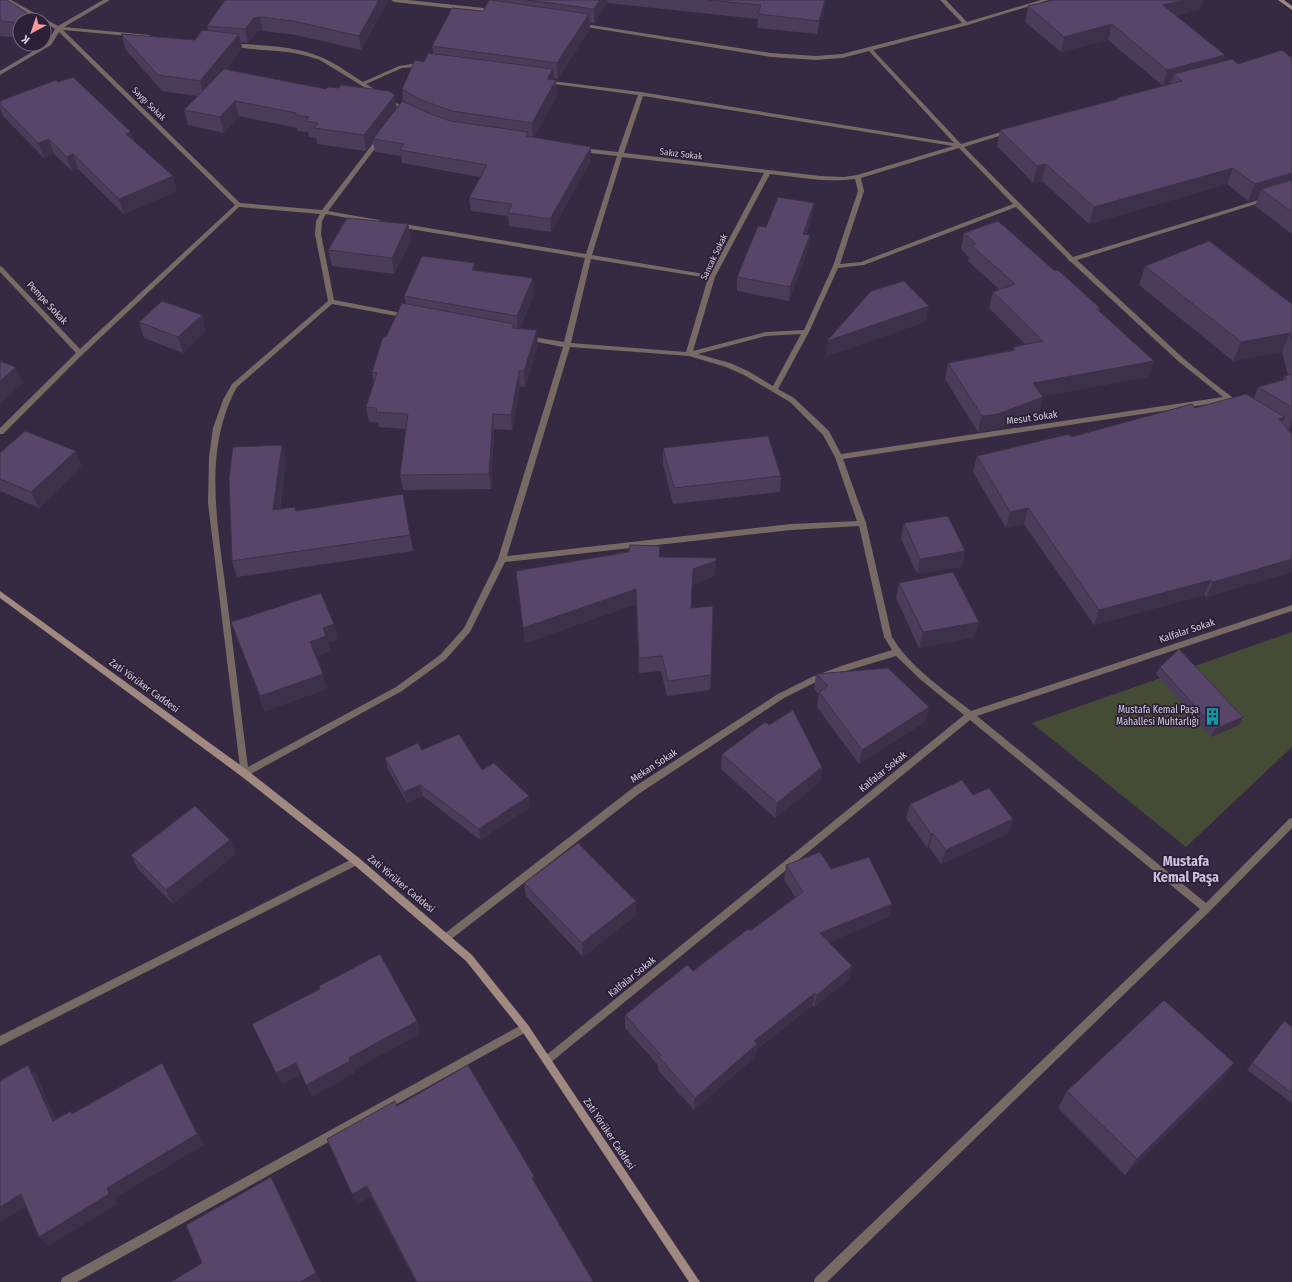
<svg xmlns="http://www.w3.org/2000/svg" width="1292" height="1282" viewBox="0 0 1292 1282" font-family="'Fira Sans Condensed',sans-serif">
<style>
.green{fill:#444c36}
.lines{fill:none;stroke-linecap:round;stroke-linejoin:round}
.street{fill:#776964;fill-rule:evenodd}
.secondary{fill:#9f8980;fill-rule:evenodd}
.wall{fill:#4b3c5a}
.shaded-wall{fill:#3d314a}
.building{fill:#574669;stroke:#3d314a}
.labels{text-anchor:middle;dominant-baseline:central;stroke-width:3.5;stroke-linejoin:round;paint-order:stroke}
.far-street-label{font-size:9px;fill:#d5cedd;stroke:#2b2037}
.street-label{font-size:10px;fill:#d5cedd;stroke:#2b2037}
.poi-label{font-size:10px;fill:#d5cedd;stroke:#2b2037;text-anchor:end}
.district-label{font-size:14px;font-weight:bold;fill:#ccbfdd;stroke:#2b2037}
</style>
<rect width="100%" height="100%" fill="#352a42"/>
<!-- green -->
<path class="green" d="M1292 632V747L1186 847 1032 723Z"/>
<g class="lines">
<!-- street -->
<path class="street" d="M4 0H11L58 26 103 0H110L64 27 149 35 152 37 151 38 63 30 240 203 322 210 378 137 383 138 328 211 379 220 382 222 379 224 326 214 322 221 321 234 334 300 407 314 410 316 407 318 332 304 237 387C200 454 220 536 228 607 235 661 241 714 248 767L396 687 440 655 464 628 498 559 563 347 527 340 524 338 527 336 564 342 585 258 398 227 395 225 398 223 586 254 617 156 582 152 579 150 582 148 618 152 638 95 546 83 544 82V80L641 92 954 143 869 51 842 58 816 60 771 57 580 26 578 25V23L771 53 816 56 842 54 962 23 940 0H946L967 22 1041 0H1049L968 25 873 50 961 144 1008 130H1012V132L964 147 1073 257 1265 198H1269V200L1077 260 1183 358 1211 381 1241 404 1238 406 1229 401 843 459 866 523 892 637C910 667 943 689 971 711L1292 605V611L977 716 1206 903 1289 819 1292 818V828L1209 912 827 1282H814L815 1278 1200 909 970 720 550 1063 547 1065 544 1063 542 1060 544 1057 964 715 921 680 896 656 846 671 818 681 784 698 640 793 450 940 447 941 444 940 442 937 444 934 634 787 778 694 812 677 841 666 892 650 884 637 859 526 791 530 505 562 470 632 446 659 402 691 247 776 244 777 241 776 208 503 209 457 213 428 223 400 232 384 328 301 315 234 316 221 320 214 239 207 82 355 3 434H0V428L76 353 0 272V266L2 267 80 349 235 205 59 32 51 45 0 75V71L47 43 55 29 44 22V20H40ZM643 96 953 146 857 175 844 177 820 176 624 153ZM959 148 1013 204 861 262 840 264 864 191 861 178ZM622 157 764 173 710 275 592 255ZM770 174C798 177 827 183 855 179L858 191 833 266 804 330 766 332 693 351 715 277ZM1016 207 1068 259 1069 261 1071 262 1178 361 1223 397 841 454 829 431 794 398 778 389 809 332 838 268 864 265ZM591 259 708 278 686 352 571 343ZM801 334 773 386 748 371 730 363 698 354 766 336ZM570 347 689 356 726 367 744 375 790 402 823 435 835 457 857 521 791 524 507 556Z
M391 0H408L493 9 496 11 493 13 394 2Z
M232 43C262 46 295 45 323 58 337 64 350 74 363 82L399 66 424 62 427 64 424 66 402 68 366 84 408 110V112L406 113 320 60C289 48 261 52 230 46L229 45Z
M356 857 359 858 360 861 359 864 0 1046V1036Z
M525 1023 528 1025 530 1028 528 1031 77 1282H61L62 1278Z"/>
<!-- secondary -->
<path class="secondary" d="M1278 0H1284L1292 6V10Z
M0 591 247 770 359 858 472 955 528 1025 700 1282H689L522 1031 466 961 353 864 241 776 0 598Z"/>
</g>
<!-- wall -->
<path class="wall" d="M0 0 20 20V38L0 36Z
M225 0H388L361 50 296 35 263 31H257L248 43 241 42 242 49 226 69 396 108 403 102 402 89 424 62 433 53 432 46 483 11 494 0H826L825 7 817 34 757 28 758 19 607 3 594 23 590 22V29L558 79 553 78 557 96 533 138 591 160 551 232 509 226 508 216 471 211 469 198 480 177 402 163 401 156 375 152 373 142 366 151 317 144 316 138 309 137 308 132 298 131 297 128 239 116 224 133 188 125 184 110 197 96 162 91 126 50 121 34 195 40 208 31 207 26Z
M1054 0H1203L1200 9 1176 16 1223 61 1238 64 1292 58V234L1255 206 1258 198 1248 201 1227 184 1089 224 1042 181 1033 183 997 146 1000 130 1116 100 1117 98 1163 86 1108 40 1061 52 1025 22 1028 6Z
M44 26 48 38 47 40H44Z
M0 101 134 141 177 191 124 214 78 169 72 171 54 154 44 158 3 116 0 108Z
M814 203 812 217 806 235H810L808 249 789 301 737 291V277L766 227Z
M408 224 411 240 394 274 332 266 328 250Z
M964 233 1055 271 1100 308 1099 312 1154 361 1148 377 1043 396 1039 413 994 430 978 432 945 379 948 363 1013 350V347L1026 345 989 308 993 292 999 289 968 261 969 257 961 249Z
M1145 266 1292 304V428L1288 429 1292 434V572L1206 597 1204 595 1094 625 1024 524 1006 528 973 472 977 456 1071 437 1195 408 1254 398 1258 387 1283 380 1284 376 1288 375 1282 352 1233 361 1139 285Z
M476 271 534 294 520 328 538 345 525 387 520 386 512 430 494 429 491 489 403 490 400 475 406 429 379 427 378 423 369 422 366 407 374 384 372 372 386 337 406 304 404 296Z
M202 315 206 331 183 353 144 338 139 322Z
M663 448 781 476 780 492 673 504 663 464Z
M0 453 82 467 39 508 0 491Z
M286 461 280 509 295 507 297 511 403 494 413 551 237 577 232 561Z
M904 523 965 551 962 567 917 574 901 539Z
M660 546V557L715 576 692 585 691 608 711 675 710 690 667 696 661 671 639 673 636 604 525 643 516 571Z
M899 583 979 622 974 637 919 648 896 598Z
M231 622 334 624 338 639 328 642 330 651 316 656 327 689 265 711Z
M1160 667 1243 717 1239 725 1211 737 1156 674Z
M816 674 926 721 859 764 817 707 819 694 814 690Z
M422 750 482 770 530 807 480 840 423 796 407 803 388 769 385 758Z
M722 754 822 767 820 782 775 818 721 769Z
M973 795 1013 819 1008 834 941 864 929 847 927 848 906 818 910 804Z
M230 840 236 854 173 904 138 869 131 855Z
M786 865 831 869 892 904 889 917 829 942 849 979 814 1007 812 1006 756 1050 755 1057 694 1110 658 1070V1065L625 1028V1015L693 971 750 931 795 897 784 879Z
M524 883 636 915 583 957 526 896Z
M1284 1021 1292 1027V1103L1247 1070Z
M1234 1063 1221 1081 1125 1175 1058 1108 1067 1091Z
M397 1106 535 1183 593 1281V1282H416L371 1196 357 1204 327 1139Z"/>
<!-- shaded-wall -->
<path class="shaded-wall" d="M379 0H388L361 50 359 36Z
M600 0H607V3L594 23V9Z
M825 0H826L825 7 817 34 819 21Z
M1183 0H1203L1200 9 1159 21 1163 5Z
M589 14 590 29 558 79 557 63Z
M260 17 263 31H257L248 43 245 29 254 18Z
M1112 24 1108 40 1061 52 1064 37Z
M44 26 48 38 47 40 44 31Z
M239 34 242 49 204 97 200 81Z
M1225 55 1220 70 1174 74 1171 84 1163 86 1167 70Z
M553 69 554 84 556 80 557 96 533 139 532 123 547 79Z
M395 95 397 110 373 139V142L366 151 364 135Z
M235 101 239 116 224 133 220 117Z
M131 132 136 146 126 134Z
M49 139 54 154 44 158 38 143Z
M591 147V160L551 232 550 219Z
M73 154 78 169 72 171 67 157Z
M1046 164 1042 181 1033 183 1037 166Z
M1233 168 1227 184 1089 224 1094 207Z
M1292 173V188L1261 189 1258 198 1248 201 1255 184Z
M173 176 177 191 124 214 119 199Z
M814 203 812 217 801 248 803 234Z
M408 224 411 240 394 274 392 258Z
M810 235 808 249 789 301 790 287Z
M475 263 477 279 472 270Z
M533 278 534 294 518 332 517 316Z
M929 306 926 322 825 357 827 341Z
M202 315 206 331 183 353 178 337Z
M537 330 538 345 525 387 524 371Z
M1290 333 1282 352 1233 361 1241 342Z
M1154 361 1148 377 1029 399 1033 383Z
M16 367 23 383 0 404V381Z
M519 371 520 386 512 430 511 415Z
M1043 397 1039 413 994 430 978 432 982 416Z
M493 414 494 429 491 489 489 474Z
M1285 417 1277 432 1279 419Z
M1292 420V428L1288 429Z
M282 445 286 461 277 526 273 510Z
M76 451 82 467 39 508 31 492Z
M1028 508 1024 524 1006 528 1010 512Z
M965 551 962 567 917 574 920 559Z
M1292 559V572L1206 597 1213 582Z
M716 561 715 576 692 585 693 569Z
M1211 580 1204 595 1094 625 1099 610Z
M636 589V604L525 643 523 628Z
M979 622 974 637 919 648 923 632Z
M334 624 338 639 328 642 330 651 314 657 310 642 323 628Z
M323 674 327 689 265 711 260 696Z
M929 707 926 721 859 764 862 750Z
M1243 717 1239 725 1211 737 1215 729Z
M822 767 820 782 775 818 777 803Z
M420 785 423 796 407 803 404 792Z
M529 796 530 807 480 840 479 829Z
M1013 819 1008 834 941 864 946 850Z
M933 833 929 847 927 848 931 834Z
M230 840 236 854 173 904 166 890Z
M636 901V915L583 957 582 943Z
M892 904 889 917 818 947 820 933Z
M852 966 849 979 814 1007 817 995Z
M815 993 812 1006 756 1050 755 1057 694 1110 695 1098 754 1041Z
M417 1021 420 1034 354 1070 355 1073 312 1097 306 1085 349 1058Z
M162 1063 169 1075 204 1145 115 1198 118 1204 48 1246 39 1237 107 1188Z
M296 1063 301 1075 282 1085 276 1073Z
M1234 1063 1221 1081 1125 1175 1137 1159Z
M28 1065 37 1076 62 1132 53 1121Z
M534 1176 536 1187 532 1178Z
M271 1177 277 1187 321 1282H300Z
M367 1186 371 1196 357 1204 352 1194Z
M21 1194 31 1204 0 1222V1207Z"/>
<!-- building -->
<path class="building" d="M0 0H7L38 20H20V23L0 21Z
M225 0H379L359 36 293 21 260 17 254 18 245 29 207 26Z
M489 0H491L589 14 557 63 432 46 452 8 483 11Z
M527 0H600L594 9Z
M708 0H825L819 21 758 14 761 5Z
M1054 0H1183L1163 5 1225 55 1167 70 1112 24 1064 37 1028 6Z
M202 30 239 34 200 81 158 75 121 34 195 40Z
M1282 50 1292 58V173L1255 184 1233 168 1094 207 1046 164 1037 166 1000 130 1118 99 1117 98 1182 81 1174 74 1232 59 1238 64Z
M428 53 553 69 547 79 556 80 532 123 452 111 419 99 402 89 415 60 424 62Z
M224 69 326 89 328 87 339 88 341 85 389 91 395 95 364 135 314 128 318 123 306 121 309 117 295 115 296 113 235 101 220 117 184 110Z
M73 77 131 132 126 134 173 176 119 199 73 154 67 157 49 139 38 143 0 104V101L56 80 58 82Z
M402 101 431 114 450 121 528 132 526 136 591 147 550 219 508 213 512 204 469 198 487 165 400 150 404 144 373 139Z
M1292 180V212L1261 189Z
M778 197 814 203 803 234 810 235 790 287 737 277 758 226 766 227Z
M347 218 408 224 392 258 328 250Z
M998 221 1055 271 1058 270 1100 308 1097 309 1154 361 1033 383 1043 397 998 414 982 416 948 363 1015 350 1013 347 1043 341 993 292 1015 284 972 246 976 244 964 233Z
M1209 241 1292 304V340L1290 333 1241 342 1145 266Z
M422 256 475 263 472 270 533 278 517 316 404 296Z
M904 281 929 306 827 341 871 291Z
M162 301 202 315 178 337 139 322Z
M402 303 514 324 512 328 537 330 524 371H519L511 415 493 414 489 474 400 475 408 414 376 412 377 408 366 407 377 373 372 372 383 337H386Z
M0 361 16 367 0 381Z
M1292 374V407L1258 387 1287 379 1284 376Z
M1246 394 1285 417 1279 419 1292 434V559L1213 582 1211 580 1099 610 1028 508 1010 512 977 456 1069 434 1071 437 1192 404 1195 408Z
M25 431 76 451 31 492 0 479V453Z
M768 436 781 476 674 488 663 448Z
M282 445 273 510 295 507 296 511 403 494 410 535 232 561 229 478 233 447Z
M948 516 965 551 920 559 904 523Z
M630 545 660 546 659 557 716 558V561L693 569 691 608 713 606 711 675 668 681 662 656 639 658 636 589 523 628 516 571 629 552Z
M953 572 979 622 923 632 899 583Z
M321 593 334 624 323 628 326 636 310 642 323 674 260 696 231 622Z
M1179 649 1243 717 1215 729 1160 667Z
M888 668 929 707 862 750 819 692 828 686 816 674Z
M793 710 822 767 777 803 722 754 765 722 769 725Z
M459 734 482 770 494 763 529 796 479 829 420 785 404 792 385 758 418 743 422 750Z
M962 780 973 795 989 788 1013 819 946 850 933 833 931 834 910 804Z
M195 806 230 840 166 890 131 855Z
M578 843 636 901 582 943 524 883Z
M820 852 831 869 869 857 892 904 820 933 852 966 817 995 815 993 754 1041 757 1044 695 1098 659 1057 661 1055 625 1015 687 965 693 971 748 929 750 931 803 892 786 865Z
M380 954 417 1021 349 1058 350 1061 306 1085 296 1063 276 1073 252 1024 320 989 319 986Z
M1164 1000 1234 1063 1137 1159 1067 1091Z
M1284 1021 1292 1027V1093L1252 1063Z
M162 1063 197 1134 107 1188 109 1194 39 1237 21 1194 0 1207V1081L28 1065 53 1121 71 1111 72 1114Z
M468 1065 534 1176 532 1178 593 1281 591 1282H417L367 1186 352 1194 327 1139 395 1101 397 1106Z
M271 1177 316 1273 300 1282H171L202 1263 186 1225Z"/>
<!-- icons -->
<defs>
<symbol id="building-bare" viewBox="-9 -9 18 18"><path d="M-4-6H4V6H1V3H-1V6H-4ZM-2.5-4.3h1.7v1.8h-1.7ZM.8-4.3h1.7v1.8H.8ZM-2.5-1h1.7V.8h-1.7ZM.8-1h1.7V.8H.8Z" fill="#0f9aa8" stroke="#2b2037" stroke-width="2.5" paint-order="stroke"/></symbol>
</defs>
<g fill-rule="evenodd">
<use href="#building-bare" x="1200" y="704" width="25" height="25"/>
</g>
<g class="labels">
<!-- far-street labels -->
<g class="far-street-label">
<text transform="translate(149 104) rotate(45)">Saygı Sokak</text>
<text transform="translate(681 154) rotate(7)">Sakız Sokak</text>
<text transform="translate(714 257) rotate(-64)">Sancak Sokak</text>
</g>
<!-- street labels -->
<g class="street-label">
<text transform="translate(47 303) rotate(47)">Pempe Sokak</text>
<text transform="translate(1032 418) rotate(-8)">Mesut Sokak</text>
<text transform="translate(1187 631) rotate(-18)">Kalfalar Sokak</text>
<text transform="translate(144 686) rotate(36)">Zati Yörüker Caddesi</text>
<text transform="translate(654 766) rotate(-33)">Mekan Sokak</text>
<text transform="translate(883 772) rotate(-39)">Kalfalar Sokak</text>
<text transform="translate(401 884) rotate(40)">Zati Yörüker Caddesi</text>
<text transform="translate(632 977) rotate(-39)">Kalfalar Sokak</text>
<text transform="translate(609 1134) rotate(56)">Zati Yörüker Caddesi</text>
</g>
<!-- poi labels -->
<g class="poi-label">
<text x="1199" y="710">Mustafa Kemal Paşa<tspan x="1199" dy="12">Mahallesi Muhtarlığı</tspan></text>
</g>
<!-- district labels -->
<g class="district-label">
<text x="1186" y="861">Mustafa<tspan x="1186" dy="16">Kemal Paşa</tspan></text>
</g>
</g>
<!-- north arrow -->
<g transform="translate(32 32) rotate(220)"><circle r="19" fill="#2b2037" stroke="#6f6679"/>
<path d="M0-3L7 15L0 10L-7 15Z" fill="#f59b9e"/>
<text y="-6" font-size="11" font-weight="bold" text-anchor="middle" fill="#d5cedd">K</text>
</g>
</svg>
